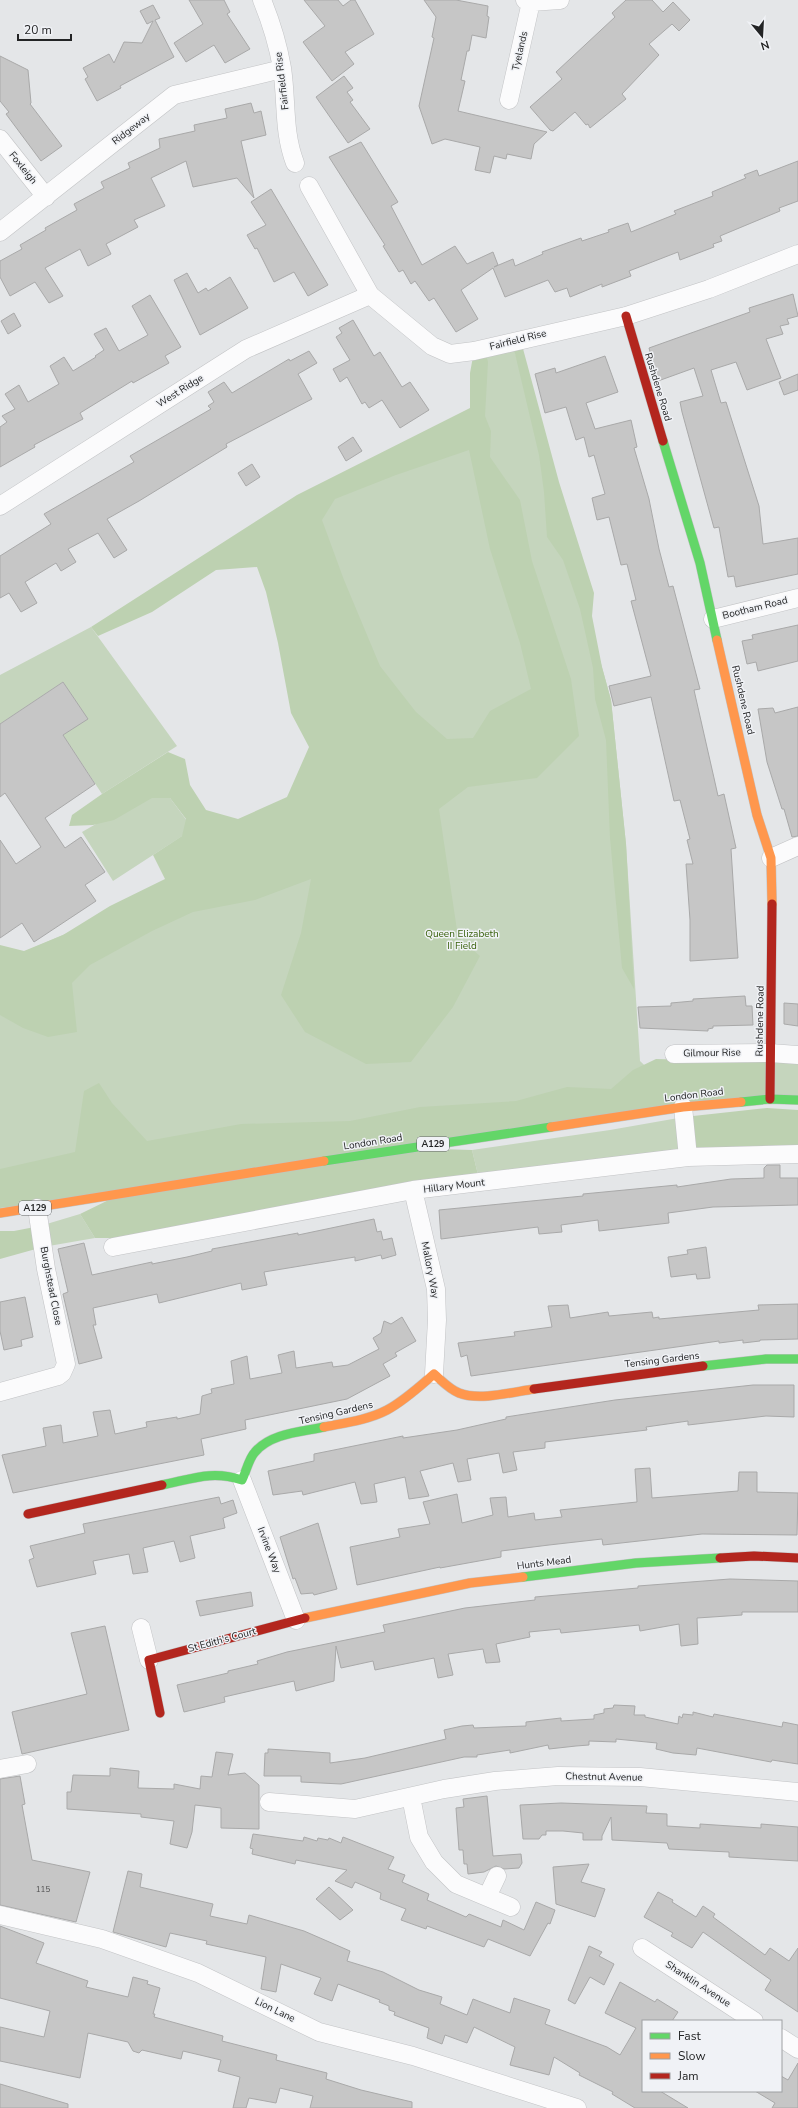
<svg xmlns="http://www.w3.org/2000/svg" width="798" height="2108" viewBox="0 0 798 2108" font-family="'Nunito Sans',sans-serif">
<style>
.green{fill:#c5d5bd}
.forest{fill:#bdd1b1;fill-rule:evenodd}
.building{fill:#c6c6c6;stroke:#a9a9a9}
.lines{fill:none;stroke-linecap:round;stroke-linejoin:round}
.street-casing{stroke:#c2c3c5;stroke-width:19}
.fast-casing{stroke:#c2c3c5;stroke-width:10}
.slow-casing{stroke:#c2c3c5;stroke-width:10}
.jam-casing{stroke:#c2c3c5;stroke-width:10}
.street{stroke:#fbfbfc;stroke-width:18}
.fast{stroke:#63d668;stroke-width:9}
.slow{stroke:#ff974d;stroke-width:9}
.jam{stroke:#b3261e;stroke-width:9}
.labels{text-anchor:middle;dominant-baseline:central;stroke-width:3;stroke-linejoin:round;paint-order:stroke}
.number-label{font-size:8px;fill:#4c4c4d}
.shield{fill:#f0f2f6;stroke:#606264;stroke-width:1}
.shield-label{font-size:9px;font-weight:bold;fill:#232425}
.street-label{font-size:10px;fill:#232425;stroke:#f0f2f6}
.park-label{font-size:10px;fill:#37600a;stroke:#f0f2f6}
</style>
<rect width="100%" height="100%" fill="#e4e6e8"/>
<!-- green -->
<path class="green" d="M512 341 611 700 626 844 640 1061 666 1086 0 1192V962L365 805 270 522 479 418 474 351Z
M91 627 177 746 102 794 63 735 87 718 63 682 0 724V675Z
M143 797 170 798 193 829 113 881 82 832Z
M770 1053 798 1055V1100L770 1099Z
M684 1117 688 1157 480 1183 472 1150 610 1130Z
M80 1214 95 1238 43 1247 40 1226Z"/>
<!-- forest -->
<path class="forest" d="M512 341 522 345 559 482 594 593 592 616 602 667 611 700 626 844 634 989 622 968 610 838 606 740 595 699 593 668 580 609 563 560 547 537 544 492 539 455Z
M485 350 488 362 485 416 491 431 490 457 520 500 532 561 571 679 579 736 537 778 468 787 439 809 458 937 480 956 453 1007 411 1062 366 1064 305 1032 281 995 301 933 311 879 255 900 193 912 152 931 90 965 72 983 77 1032 48 1037 23 1028 0 1015V945L24 951 63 935 110 906 165 879 153 855 182 836 186 819 170 798H152L114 820 93 825 69 826 72 815 102 794 168 752 185 759 190 785 206 810 238 819 287 797 309 747 291 713 278 643 266 592 257 567 216 570 152 612 98 636 91 627 297 495 470 408V373L474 351ZM469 450 490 549 520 643 531 689 490 711 473 738 447 739 416 712 380 666 344 580 322 520 335 499 396 475Z
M770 1053V1099L405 1148 472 1150 480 1183 138 1238H95L80 1214 121 1194 0 1208V1169L75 1152 84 1091 99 1083 112 1103 147 1141 241 1124 350 1121 420 1107 516 1101 567 1087 611 1089 633 1070 656 1059 689 1060Z
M767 1108 798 1110V1154L688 1157 684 1117Z
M40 1226 43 1247 0 1259V1231H14Z"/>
<!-- building -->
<path class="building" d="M189 0H224L230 12 227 14 250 49 225 63 214 45 186 62 174 43 203 24Z
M304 0H338L343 6 351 0H355L374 34 345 52 354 64 332 81 303 42 325 26Z
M424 0H456L488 6 487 16 489 17 486 38 472 35 469 51H467L461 80 465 81 458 111 547 132 534 144 531 159 507 154 506 159 494 156 490 173 475 170 480 147 445 139 432 144 419 106 434 38 432 37 436 17Z
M626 0H652L663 12 673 2 690 20 679 31 672 24 649 44 659 55 622 94 626 99 590 128 588 124 586 125 575 112 553 131 550 130 530 107 562 79 556 72 615 17 612 13Z
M153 5 160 18 155 20 174 57 120 86 121 88 97 101 85 79 88 77 83 68 109 54 114 63 124 42 142 43 153 21 147 24 140 11Z
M0 56 28 70 31 103 30 104 62 146 41 161 6 114 9 112 0 101Z
M344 76 353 88 347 92 353 100 350 102 370 129 348 143 316 97Z
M251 103 254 113 261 111 266 135 241 141 254 198 237 178 193 187 186 161 151 178 165 206 134 220 138 227 106 244 111 254 88 266 80 249 45 268 63 296 49 303 35 282 10 296 0 277V261L22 249 20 245 46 230 45 228 77 210 74 204 104 188 101 182 130 168 128 163 160 148 159 139 195 131 194 125 227 118 225 109Z
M361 142 398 202 391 206 422 265 455 246 467 264 493 252 498 265 494 267 513 259 515 266 543 254 542 252 581 238 582 241 609 232 608 230 628 223 631 232 676 214 674 211 713 196 712 192 746 178 744 175 757 170 759 176 798 161V201L779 208 780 211 720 236 722 241 713 244 714 247 680 260 678 252 629 271 631 276 602 287V284L570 297 567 288 555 292 548 280 505 297 493 268 461 290 478 319 456 332 434 298 429 301 415 281 411 284 403 270 399 272 383 246 385 245 329 157Z
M271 189 328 285 308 296 294 272 274 282 257 248 255 249 247 235 266 225 251 202Z
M187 273 198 293 206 288 208 291 230 277 248 308 200 335 174 280Z
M793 294 798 316 787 319 789 324 780 326 783 334 766 339 781 378 747 390 736 362 711 370 721 403 726 402 759 506 763 544 798 538V574L736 587 734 576 728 577 719 527 714 528 682 412 680 402 703 396 694 368 658 381 649 348 750 312 749 308Z
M150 295 181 347 165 356 169 363 133 383 132 381 80 413 83 419 34 445 35 447 0 467V427L7 422 2 416 15 409 5 394 19 385 28 402 59 384 50 366 64 357 73 371 96 357 95 356 104 350 94 334 106 328 119 351 148 335 132 306Z
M14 313 21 326 8 334 1 321Z
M353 320 374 356 380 352 402 387 410 382 429 410 400 428 382 400 369 408 365 402 362 404 347 377 340 382 333 369 350 360 336 337 342 333 339 328Z
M309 351 317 363 298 374 312 399 226 444 227 447 139 501 107 519 127 550 114 558 98 533 68 549 76 562 61 571 56 563 25 582 37 603 21 612 9 593 0 598V556L51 524 44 514 134 462 130 456 211 409 208 406 214 402 208 392 224 382 232 393 289 359 290 361Z
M605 356 618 392 586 403 595 429 631 420 637 447 634 448 649 499 659 549 669 587 673 586 700 689 694 690 714 778 718 796 724 794 736 848 731 849 738 958 690 961V920L686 864H693L687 840 690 839 680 800 674 801 651 697 614 706 609 686 651 676 631 601 636 600 627 564 621 565 609 517 597 520 592 498 605 494 594 455 589 457 584 437 576 440 566 407 545 413 535 374 555 368 556 373Z
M798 374V390L784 395 779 382Z
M353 437 362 451 346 461 338 447Z
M252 464 260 477 246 486 238 473Z
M798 625V661L758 671 756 662 747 664 742 641 753 639 752 635Z
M63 682 88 719 63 735 95 784 45 818 65 848 81 837 105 872 85 885 96 901 34 942 22 923 0 938V840L16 864 41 847 5 793 0 797V724Z
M798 707V836L792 837 784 809H782L767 762 758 709 773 708 775 713Z
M745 996 746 1006H752L753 1025 713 1026V1028L708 1029V1031L640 1028 638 1007 671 1006V1003L693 1001V999Z
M784 1003 798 1004V1026L784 1024Z
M767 1165H780V1178H798V1205L713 1207 668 1213 669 1223 599 1231 598 1220 561 1225 562 1232 539 1234 538 1227 441 1239 439 1210 583 1196V1194L677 1185V1187L731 1179 764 1178V1168Z
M374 1219 377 1232 381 1231 383 1240 392 1238 396 1255 382 1259 381 1255 355 1261V1257L264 1272 267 1285 242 1290 241 1283 159 1303 157 1294 93 1308 96 1325H93L102 1358 79 1364 63 1294 68 1292 58 1249 84 1243 92 1275 152 1262V1264L187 1257 212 1251V1249L298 1233V1235Z
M706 1247 710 1278 697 1279 696 1274 671 1277 668 1257 688 1254 687 1250Z
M25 1297 33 1337 21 1340 22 1346 4 1350 0 1331V1302Z
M798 1304V1339L760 1340V1341L743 1343V1340L719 1343V1341L471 1376 467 1355 461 1357 458 1343 515 1336 514 1332 552 1327 548 1306 568 1305 570 1318 608 1312 609 1316 652 1312 653 1318 659 1317V1319L759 1310 758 1305Z
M402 1317 416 1341 395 1353 397 1356 383 1364 390 1376 347 1399 245 1420 246 1429 201 1439 204 1455 13 1493 2 1455 46 1446 43 1428 61 1425 63 1443 98 1436 93 1412 110 1410 115 1434 147 1427 146 1422 177 1417V1419L200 1414 202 1396 212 1393 211 1389 234 1384 231 1361 247 1356 250 1379 282 1373 278 1355 294 1351 296 1368 332 1362 333 1367 348 1365 379 1349 373 1338 381 1333 384 1321 391 1324Z
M753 1385H794V1417L766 1416 688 1425V1421L646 1427 647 1430 545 1442V1448L513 1452 517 1470 503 1473 499 1453 467 1459 471 1480 458 1482 453 1463 420 1471 429 1496 409 1499 405 1477 374 1484 377 1502 361 1504 355 1482 303 1495 302 1491 273 1495 268 1471 314 1461V1454L329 1451 403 1436V1438L457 1430 506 1419V1417L615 1400Z
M650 1468 652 1498 738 1491 739 1472H757V1492L798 1493 797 1535 702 1534 603 1545 602 1539 549 1545 501 1551V1557L440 1568V1567L357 1585 350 1547 400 1537 398 1529 430 1524 423 1502 457 1494 462 1523 493 1515 490 1498 506 1497 508 1517 534 1513 535 1520 562 1517 560 1510 637 1502 635 1469Z
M219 1497 221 1504 233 1500 237 1513 223 1518 225 1528 190 1536 195 1558 180 1562 174 1541 143 1548 148 1572 133 1574 129 1554 93 1561 96 1574 37 1587 29 1560 34 1558 30 1546 85 1533 83 1524Z
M318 1523 337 1589 314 1595 313 1593 301 1594 295 1578 293 1579 280 1537Z
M730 1579 798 1581V1612H742V1615L697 1618 698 1644 681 1646 679 1624 640 1631 639 1625 561 1633 560 1629 529 1632 530 1637 496 1644 500 1662 486 1663 483 1649 448 1654 453 1675 438 1678 434 1658 375 1670 373 1661 341 1668 336 1646 334 1681 296 1691 294 1681 224 1697 225 1702 184 1712 177 1685 228 1673V1671L258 1664 257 1661 287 1652 385 1632 383 1625 465 1608 535 1600V1597L638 1588V1586Z
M251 1592 253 1606 200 1616 196 1601Z
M105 1626 129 1730 22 1754 12 1712 87 1694 71 1633Z
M614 1705 635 1706 634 1715H645V1717L678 1724 679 1716 682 1718 683 1714 693 1715V1712L713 1717 714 1714 782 1727 783 1722 798 1725V1764L772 1760 771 1762 697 1748 696 1755 673 1753 656 1749 657 1743 616 1739V1742L589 1741V1745L576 1746 549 1749 548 1745 510 1753V1750L477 1755V1757H464L341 1784 301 1782V1776H264L265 1753H268V1749L330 1753V1763L365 1758 446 1739 444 1730 462 1726 473 1725 474 1728 499 1727 526 1726V1722L561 1718V1721L594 1719V1715L604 1713V1709L613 1708Z
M216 1752 233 1754 228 1775 245 1773 259 1785V1829L221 1828V1808L195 1805 192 1832 187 1848 170 1844 174 1821 141 1817V1814L67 1809V1792H71L73 1775 110 1776V1768L139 1771 138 1788 174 1789V1784L200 1789 201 1776 212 1777Z
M20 1776 25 1804 22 1805 32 1860 90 1872 76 1922 0 1905V1779Z
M487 1796 493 1856 521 1854 522 1863 519 1868 504 1869 496 1866 484 1872 468 1874 467 1864H464L463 1850H459L456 1808 464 1807 463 1799Z
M561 1803 647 1806 646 1813 667 1814V1826L700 1828V1824L761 1828V1824L798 1827V1861L729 1857V1852L669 1849 667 1843 612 1840 611 1817 602 1836V1840H583V1833L563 1831H546V1835H542L539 1839H523L520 1805Z
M253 1834 303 1841 304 1837 317 1841 318 1838 328 1840 329 1838 341 1843 343 1837 394 1857 388 1869 405 1875 402 1882 429 1894 427 1900 466 1917 469 1914 501 1927 503 1920 524 1930 536 1902 555 1910 550 1924 548 1923 530 1956 488 1939 484 1947 427 1926 426 1929 401 1920 406 1909 380 1899 381 1893 355 1882 352 1888 335 1881 347 1870 296 1860 295 1864 252 1854 253 1849 250 1848Z
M589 1864 581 1882 605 1889 595 1917 556 1904 553 1867Z
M128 1871 142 1874 140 1887 213 1904 210 1916 247 1924 249 1915 304 1931 350 1951 347 1961 383 1972 419 1990 442 1997 440 2004 467 2015 473 1999 510 2013 514 1998 550 2010 545 2024 607 2047 620 2055 636 2028 605 2013 620 1982 655 2002 657 1999 678 2012 672 2021H643V2091H660L688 2108H635L612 2094 613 2092 579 2075 580 2073 554 2057 549 2075 510 2065 515 2047 474 2027 467 2043 445 2035 442 2044 427 2038 429 2028 394 2015 395 2012 389 2010V2006L379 2002 380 2000 338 1984 332 2001 314 1994 321 1978 281 1964 276 1992 261 1989 266 1957 206 1944 207 1941 170 1933 166 1947 113 1932Z
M329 1887 353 1910 340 1920 316 1899Z
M658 1892 673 1900 672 1902 696 1917 703 1906 715 1914 713 1917 765 1955 770 1948 789 1961 798 1948V2012L765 1990 771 1980 703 1932 692 1948 671 1936 673 1933 644 1917Z
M0 1926 44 1943 36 1963 88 1981 86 1987 128 1997 133 1977 148 1981 147 1984 160 1988 153 2014H155L154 2017 223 2036 222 2041 277 2055 276 2060 327 2073 326 2079 361 2090 412 2102V2108H310L313 2096 280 2088 276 2103 249 2098 246 2108H233L240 2077 218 2071 221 2060 183 2051 181 2059 142 2050 139 2053 133 2051 128 2042 88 2033 80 2078 0 2061V2027L44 2037 50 2011 0 1998Z
M589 1946 602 1952 599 1956 614 1964 604 1985 590 1977 575 2004 568 2000Z
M798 2063V2108H772L775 2103 755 2091H781V2076L788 2080Z
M0 2084 68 2104V2108H0Z"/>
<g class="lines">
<defs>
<path id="street" d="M262 0C271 22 278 45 282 68 287 101 283 132 295 163
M525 0 531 2 560 0
M509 100 531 2
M0 139 46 197
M309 186 370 295 432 346 450 354 474 351 626 316 709 289 798 254
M0 232 174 95 282 69
M0 506 246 349 370 295
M713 619 798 598
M771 858 798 846
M674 1054 770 1053 798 1055
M683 1107 688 1157
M413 1190 436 1289 437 1320 434 1374
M113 1247 413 1190 688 1157 798 1154
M0 1392 58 1376 62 1373 66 1364 46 1269 37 1208
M242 1480 296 1620
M141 1628 149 1660
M0 1769 27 1764
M411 1797 419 1837 434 1862 456 1884 487 1897 497 1876
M269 1802 355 1809 444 1789 495 1781 558 1776 640 1777 798 1792
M487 1897 511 1907
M0 1915 102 1939 198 1973 319 2032 413 2056 577 2108
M642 1948 754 2021
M781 2038 798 2049"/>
<path id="fast" d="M663 441 700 563 717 640
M741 1102 770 1099 798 1100
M324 1161 551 1127
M703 1366 766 1359H798
M162 1485C192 1479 212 1470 242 1480 246 1472 249 1458 255 1452 271 1433 301 1432 324 1427
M523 1577 636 1563 720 1558"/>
<path id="slow" d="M717 640 757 815 771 858 772 904
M551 1127 683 1107 741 1102
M0 1213 324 1161
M324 1427C344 1423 368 1420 387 1410 404 1401 419 1387 434 1374 442 1381 449 1389 459 1393 479 1401 513 1392 534 1389
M305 1618 470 1583 523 1577"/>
<path id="jam" d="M626 316 663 441
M770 1099 772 904
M534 1389 703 1366
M28 1514 162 1485
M720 1558 754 1556 798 1558
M160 1713 149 1660 305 1618"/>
</defs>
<!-- street casing -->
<use href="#street" class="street-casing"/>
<!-- fast casing -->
<use href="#fast" class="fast-casing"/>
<!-- slow casing -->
<use href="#slow" class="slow-casing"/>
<!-- jam casing -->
<use href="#jam" class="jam-casing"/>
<!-- street -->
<use href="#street" class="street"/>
<!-- fast -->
<use href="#fast" class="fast"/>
<!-- slow -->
<use href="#slow" class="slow"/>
<!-- jam -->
<use href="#jam" class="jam"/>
</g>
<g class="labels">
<!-- number labels -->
<g class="number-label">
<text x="43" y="1889">115</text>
</g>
<!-- shield labels -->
<g class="shield">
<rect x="417" y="1137" width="32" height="14" rx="3"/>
<rect x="19" y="1201" width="32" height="14" rx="3"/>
</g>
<g class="shield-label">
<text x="433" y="1144">A129</text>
<text x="35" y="1208">A129</text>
</g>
<!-- street labels -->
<g class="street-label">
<text transform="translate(520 51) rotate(-77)">Tyelands</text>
<text transform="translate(282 81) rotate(-97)">Fairfield Rise</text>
<text transform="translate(131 129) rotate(-38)">Ridgeway</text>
<text transform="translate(23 168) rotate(51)">Foxleigh</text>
<text transform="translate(518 340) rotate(-14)">Fairfield Rise</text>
<text transform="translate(658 387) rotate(73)">Rushdene Road</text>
<text transform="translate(180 391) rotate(-32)">West Ridge</text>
<text transform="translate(755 608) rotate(-14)">Bootham Road</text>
<text transform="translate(743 700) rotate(77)">Rushdene Road</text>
<text transform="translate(760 1021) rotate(-89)">Rushdene Road</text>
<text transform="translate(712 1053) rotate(-1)">Gilmour Rise</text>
<text transform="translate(694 1095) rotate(-7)">London Road</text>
<text transform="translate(373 1142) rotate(-9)">London Road</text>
<text transform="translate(454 1186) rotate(-7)">Hillary Mount</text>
<text transform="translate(430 1270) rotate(79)">Mallory Way</text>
<text transform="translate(51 1286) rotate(79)">Burghstead Close</text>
<text transform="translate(662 1360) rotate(-7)">Tensing Gardens</text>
<text transform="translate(336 1413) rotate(-13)">Tensing Gardens</text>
<text transform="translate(269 1550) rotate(69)">Irvine Way</text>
<text transform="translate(544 1563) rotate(-7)">Hunts Mead</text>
<text transform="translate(222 1640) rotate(-15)">St Edith's Court</text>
<text transform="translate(604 1777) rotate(1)">Chestnut Avenue</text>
<text transform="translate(698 1984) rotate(33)">Shanklin Avenue</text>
<text transform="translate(275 2010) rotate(26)">Lion Lane</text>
</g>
<!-- park labels -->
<g class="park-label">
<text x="462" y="934">Queen Elizabeth<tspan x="462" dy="12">II Field</tspan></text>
</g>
</g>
<!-- legend -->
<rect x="642" y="2020" width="140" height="72" fill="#f0f2f6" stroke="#9ea0a2"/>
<rect x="650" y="2033" width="20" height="6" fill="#63d668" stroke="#9ea0a2"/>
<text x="678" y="2040" font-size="12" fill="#232425">Fast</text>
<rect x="650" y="2053" width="20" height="6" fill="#ff974d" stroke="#9ea0a2"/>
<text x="678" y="2060" font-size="12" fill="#232425">Slow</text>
<rect x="650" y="2073" width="20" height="6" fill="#b3261e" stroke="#9ea0a2"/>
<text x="678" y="2080" font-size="12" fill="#232425">Jam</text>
<!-- north arrow -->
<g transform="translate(762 36) rotate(162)" stroke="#f0f2f6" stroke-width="3" paint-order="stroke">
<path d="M0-3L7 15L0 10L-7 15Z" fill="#232425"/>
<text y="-6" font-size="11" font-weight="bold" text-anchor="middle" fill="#232425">N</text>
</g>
<!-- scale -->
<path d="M18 34v6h53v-6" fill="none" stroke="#232425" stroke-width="2"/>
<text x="24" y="34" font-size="12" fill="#232425" stroke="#f0f2f6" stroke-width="3" paint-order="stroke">20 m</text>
</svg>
